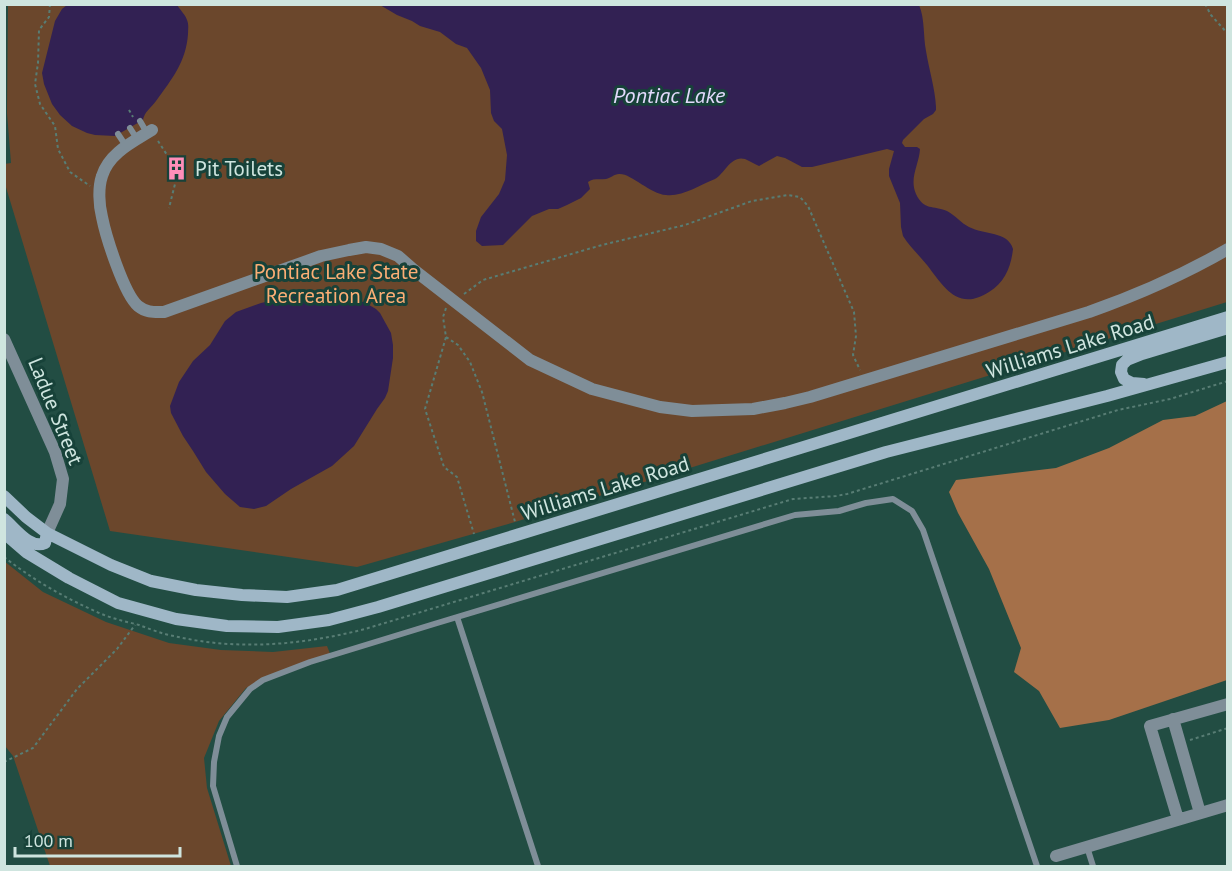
<svg xmlns="http://www.w3.org/2000/svg" width="1232" height="871" viewBox="0 0 1232 871" font-family="'PT Sans',sans-serif">
<style>
.green{fill:#6b472c}
.forest{fill:#a57049}
.water{fill:#322153}
.lines{fill:none;stroke-linecap:round;stroke-linejoin:round}
.path{stroke:#587d74;stroke-width:2;stroke-dasharray:3 3;stroke-linecap:butt}
.service{stroke:#7f8e98;stroke-width:6}
.minor{stroke:#7f8e98;stroke-width:12}
.secondary{stroke:#9fb7c7;stroke-width:12}
.labels{text-anchor:middle;dominant-baseline:central;stroke-width:6;stroke-linejoin:round;paint-order:stroke}
.poi-label{font-size:21px;fill:#cfe5df;stroke:#174239;text-anchor:start}
.park-label{font-size:21px;fill:#fbae75;stroke:#174239}
.street-label{font-size:21px;fill:#cfe5df;stroke:#174239}
.water-label{font-size:22px;font-style:italic;fill:#e3dafc;stroke:#174239}
</style>
<rect width="100%" height="100%" fill="#224d43"/>
<!-- green -->
<path class="green" d="M8 5H1227V302L515 522 357 567 110 531 5 184 4 164 11 163 7 113Z
M4 561 43 592 106 622 169 643 221 650 273 652 327 646 331 656 246 688 219 721 204 758 207 788 231 866H50L13 756 5 746Z"/>
<!-- forest -->
<path class="forest" d="M1227 401V680L1109 720 1060 728 1039 691 1014 672 1021 648 989 569 958 513 949 492 956 480 1056 468 1109 448 1163 420 1195 416Z"/>
<!-- water -->
<path class="water" d="M67 5H177C180 10 185 14 187 20 189 25 188 29 188 34 186 62 172 79 156 101 151 108 144 112 143 120L115 136 95 135 87 133 72 126 60 115 52 104 44 84 42 73 55 21 62 9Z
M380 5H919C925 19 923 35 926 51 929 70 935 88 936 107V110L933 114 924 119 903 140 902 143 905 147H917L920 149C919 165 909 178 916 194 924 211 933 205 947 211 955 215 961 223 969 227 984 235 1008 231 1013 249 1011 267 1005 282 989 292 958 312 944 287 927 265 919 255 910 247 903 236L901 227 900 203 889 176V169L894 151 887 149 812 167H802L785 158 777 156 759 166C754 164 750 161 745 159 731 155 725 173 715 179 700 185 682 197 666 195 650 194 631 173 619 174 614 174 611 178 606 179 599 180 593 178 588 182L590 189 581 198 567 205 558 209H549L532 216 503 245 482 246 476 241V231L481 217 499 194 505 180 507 155 502 129 494 121 491 113 490 90 481 68 467 48 456 44 440 32 420 26 412 21 397 15Z
M332 294 346 301 364 302 376 309 380 313 391 333 393 345V358L388 391 385 398 377 409 354 446 332 466 291 489 266 506 254 509 240 507 225 494 206 472 193 451 183 436 171 413 170 406 179 382 193 361 210 345 225 321 236 312 261 303 292 296Z"/>
<g class="lines">
<!-- path -->
<path class="path" d="M50 4 49 17 39 30 38 63 35 84 40 104 55 126 58 149 70 172 90 186
M1205 4 1211 15 1228 34
M129 110 133 117
M158 141 169 158 176 180 169 208
M464 294 483 280 602 245 685 225 752 201 788 195 800 197 808 206 854 312 856 336 853 355 860 370
M446 308 443 317 446 337 425 409 444 467 457 477 474 534
M446 337 458 345 470 362 482 392 515 522
M4 557C32 579 63 597 95 611 109 618 124 621 139 625 150 629 162 634 174 636 237 651 303 645 365 629L793 499 836 496 847 494 1118 410 1170 399 1228 381
M1190 740 1228 728
M4 762 33 748 77 689 117 649 135 625"/>
<!-- service -->
<path class="service" d="M140 121 147 133
M130 128 137 139
M118 134 126 146
M457 617 538 866
M1087 847 1093 866
M237 866 213 786 214 762 219 736 227 717 250 689 263 680 310 662 434 624 795 515 839 511 866 503 893 499 912 511 923 530 1037 866"/>
<!-- minor -->
<path class="minor" d="M152 130C133 142 109 153 102 176 98 188 99 205 102 217 106 237 124 294 138 306 147 313 154 312 164 312L321 256 349 250 366 247 381 249 398 256 414 270 530 360 592 389 660 407 692 411 753 409 785 403 810 397 1089 312C1137 295 1183 275 1228 249
M4 339 55 452 63 479 60 504 47 533
M1173 719 1200 813
M1178 819 1150 726 1228 704
M1056 856 1228 805"/>
<!-- secondary -->
<path class="secondary" d="M1144 384 1132 383 1124 379 1121 372 1122 365 1127 360 1142 354 1228 328
M4 496 26 517 47 533 111 565 151 581 196 590 242 595 287 597 337 590 1228 317
M4 519C15 528 30 550 45 543L47 533
M4 533 26 552 69 578 118 603 176 619 227 626 278 627 329 620 378 607 886 452 1107 396 1228 362"/>
</g>
<!-- icons -->
<defs>
<symbol id="building-bare" viewBox="-9 -9 18 18"><path d="M-4-6H4V6H1V3H-1V6H-4ZM-2.5-4.3h1.7v1.8h-1.7ZM.8-4.3h1.7v1.8H.8ZM-2.5-1h1.7V.8h-1.7ZM.8-1h1.7V.8H.8Z" fill="#ff8eb9" stroke="#174239" stroke-width="2.5" paint-order="stroke"/></symbol>
</defs>
<g fill-rule="evenodd">
<use href="#building-bare" x="160" y="152" width="33" height="33"/>
</g>
<g class="labels">
<!-- poi labels -->
<g class="poi-label">
<text x="195" y="168">Pit Toilets</text>
</g>
<!-- park labels -->
<g class="park-label">
<text x="336" y="271">Pontiac Lake State<tspan x="336" dy="24">Recreation Area</tspan></text>
</g>
<!-- street labels -->
<g class="street-label">
<text transform="translate(1070 346) rotate(-17)">Williams Lake Road</text>
<text transform="translate(56 411) rotate(68)">Ladue Street</text>
<text transform="translate(605 488) rotate(-17)">Williams Lake Road</text>
</g>
<!-- water labels -->
<g class="water-label">
<text x="669" y="95">Pontiac Lake</text>
</g>
</g>
<!-- border -->
<rect width="1232" height="871" fill="none" stroke="#cfe5df" stroke-width="12"/>
<!-- scale -->
<path d="M15 847v9h165v-9" fill="none" stroke="#cfe5df" stroke-width="3"/>
<text x="24" y="847" font-size="18" fill="#cfe5df" stroke="#174239" stroke-width="4.5" paint-order="stroke">100 m</text>
</svg>
